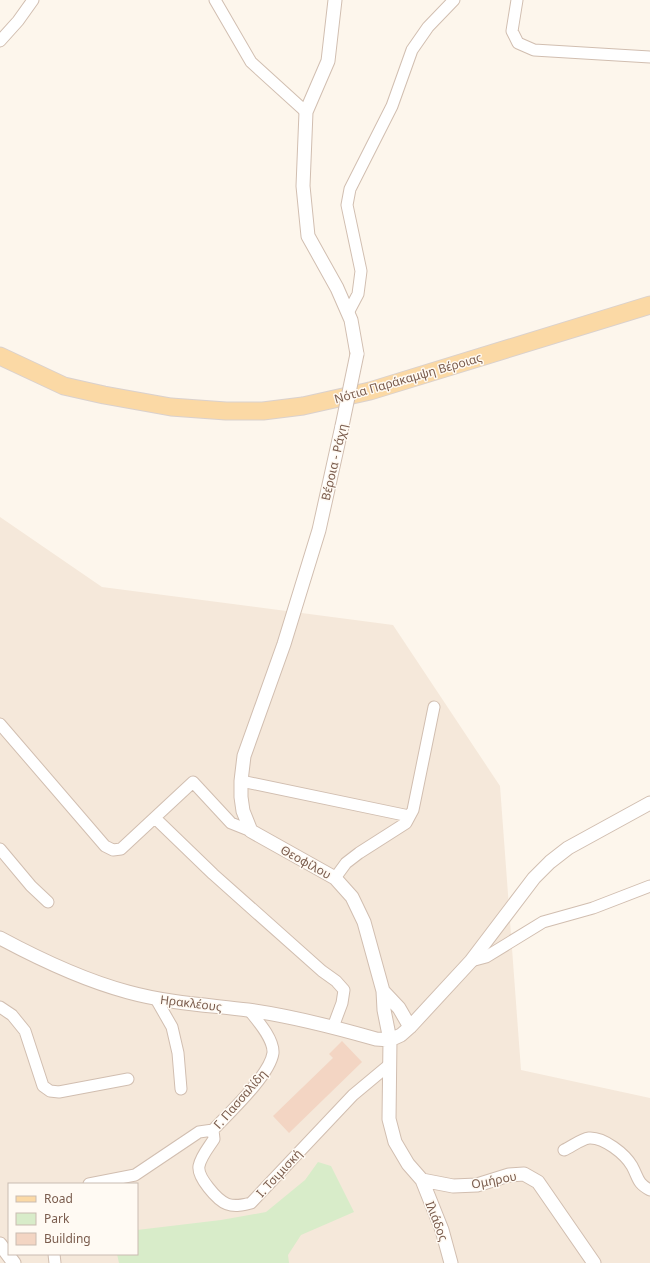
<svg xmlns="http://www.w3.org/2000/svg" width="650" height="1263" viewBox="0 0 650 1263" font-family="'Noto Sans',sans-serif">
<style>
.residential{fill:#f5e8da;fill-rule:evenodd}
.green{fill:#d8ecc9}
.building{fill:#f3d5c3}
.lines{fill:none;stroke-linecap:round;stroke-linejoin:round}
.minor-casing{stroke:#d1beb0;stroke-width:13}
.tertiary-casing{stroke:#d1beb0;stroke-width:15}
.primary-casing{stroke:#dad1cd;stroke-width:19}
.minor{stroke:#fff;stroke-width:11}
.tertiary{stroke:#fff;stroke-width:13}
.primary{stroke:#fbd9a5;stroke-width:17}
.tertiary-bridge-casing{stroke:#d1beb0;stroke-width:15;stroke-linecap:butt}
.tertiary-bridge{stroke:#fff;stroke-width:13}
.labels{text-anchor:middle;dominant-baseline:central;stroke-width:3;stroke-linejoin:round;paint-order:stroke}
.street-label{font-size:12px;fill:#7a5c4d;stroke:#fffaf3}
</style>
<rect width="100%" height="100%" fill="#fdf6ec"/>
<!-- residential -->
<path class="residential" d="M0 517 102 587 393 625 500 786 521 1070 650 1098V1263H0ZM9 1184H137V1254H9Z"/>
<!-- green -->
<path class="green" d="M318 1162 331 1166 354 1212 301 1235 288 1255 289 1263H119L117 1254H137V1230L221 1220 266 1212 305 1180Z"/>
<!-- building -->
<path class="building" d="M342 1041 362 1062 289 1133 273 1116 333 1058 329 1054Z"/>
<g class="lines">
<defs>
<path id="minor" d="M215 0 251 62 306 112
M517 0 512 31 518 43 534 50 650 57
M0 41 18 21 33 0
M348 313 358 294 361 271 347 205 350 189 392 106 412 50 428 27 454 0
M0 724 105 846 113 850 121 849 193 782 231 823 251 831
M241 781 409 816
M155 818 213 874 322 971 336 981 344 990 342 1003 333 1027
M0 849 31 886 48 902
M335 878 346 863 359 853 406 823 413 810 434 707
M471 961 486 957 543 922 593 908 650 886
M156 999 172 1027 178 1053 181 1089
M0 1007 12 1015 25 1031 43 1086 50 1091 59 1092 128 1079
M213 1130 214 1139C209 1147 201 1156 199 1166 197 1177 217 1200 227 1204 235 1207 243 1205 251 1203L353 1095 389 1065
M564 1150C571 1147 581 1139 589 1138 604 1137 625 1154 632 1166 639 1179 637 1183 650 1190
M89 1184 135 1175 199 1132 213 1130C229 1113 270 1075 273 1053 274 1039 257 1020 249 1010
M54 1254 55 1263"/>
<path id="tertiary" d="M335 0 328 61 306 112 303 186 308 236 337 288 351 320 357 354
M342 426 319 530 284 644 244 756 241 781V797L243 811 251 831 335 878 352 897 364 922 383 991 384 1010 390 1040 389 1119 395 1142 408 1164 422 1180 442 1230 451 1263
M0 938C41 960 83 980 128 992 168 1003 208 1005 248 1010 292 1016 334 1027 376 1039L390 1040
M383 991 399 1008 410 1027
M390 1040 401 1035 410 1027 471 961 534 878 550 862 568 848 650 803
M422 1180 453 1186 477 1185 509 1175 524 1174 538 1182 594 1263
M0 1244 14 1263"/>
<path id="primary" d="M0 356 64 386 104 395 171 407 226 411H263L303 406 370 391 650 305"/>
</defs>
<!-- minor casing -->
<use href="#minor" class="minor-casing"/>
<!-- tertiary casing -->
<use href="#tertiary" class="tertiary-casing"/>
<!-- primary casing -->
<use href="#primary" class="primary-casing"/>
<!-- minor -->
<use href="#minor" class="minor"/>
<!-- tertiary -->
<use href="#tertiary" class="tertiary"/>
<!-- primary -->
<use href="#primary" class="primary"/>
<defs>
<path id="tertiary-bridge" d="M342 426 357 354"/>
</defs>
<!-- tertiary-bridge casing -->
<use href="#tertiary-bridge" class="tertiary-bridge-casing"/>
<!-- tertiary-bridge -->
<use href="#tertiary-bridge" class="tertiary-bridge"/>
</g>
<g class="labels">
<!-- street labels -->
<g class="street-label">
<text transform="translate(408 378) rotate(-16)">Νότια Παράκαμψη Βέροιας</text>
<text transform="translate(334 462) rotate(-77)">Βέροια - Ράχη</text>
<text transform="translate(306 862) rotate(29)">Θεοφίλου</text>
<text transform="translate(191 1003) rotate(7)">Ηρακλέους</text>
<text transform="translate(240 1099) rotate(-49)">Γ. Πασσαλίδη</text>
<text transform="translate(279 1173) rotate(-47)">Ι. Τσιμισκή</text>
<text transform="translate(494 1180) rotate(-11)">Ομήρου</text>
<text transform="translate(437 1221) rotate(69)">Ιλιάδος</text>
</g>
</g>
<!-- legend -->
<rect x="8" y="1183" width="130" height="72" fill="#fffaf3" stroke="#cabbb1"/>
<rect x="16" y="1196" width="20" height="6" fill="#fbd9a5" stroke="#cabbb1"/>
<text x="44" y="1203" font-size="12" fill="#7a5c4d">Road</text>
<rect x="16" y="1213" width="20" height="12" fill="#d8ecc9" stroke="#cabbb1"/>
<text x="44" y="1223" font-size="12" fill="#7a5c4d">Park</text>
<rect x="16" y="1233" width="20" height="12" fill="#f3d5c3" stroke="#cabbb1"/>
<text x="44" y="1243" font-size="12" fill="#7a5c4d">Building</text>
</svg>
